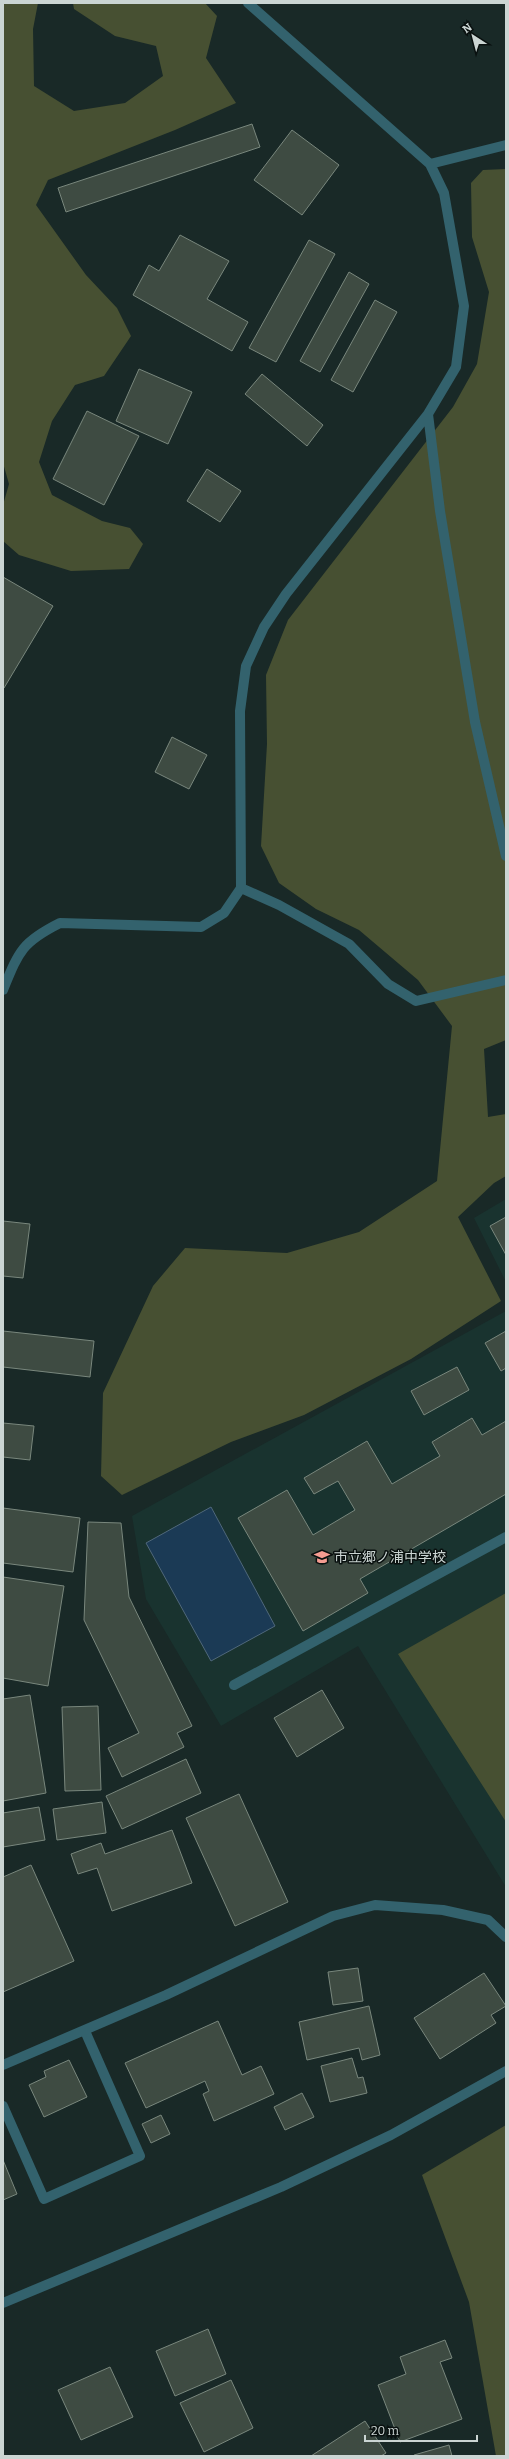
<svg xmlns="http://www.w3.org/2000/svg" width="509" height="2459" viewBox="0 0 509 2459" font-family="Bitter,'Noto Sans JP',serif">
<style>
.built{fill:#19332f}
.green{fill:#475032}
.water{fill:#1b3a55;stroke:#50687b}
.building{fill:#3e4b42;stroke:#79877d}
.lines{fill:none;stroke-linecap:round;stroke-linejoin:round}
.minor{stroke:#33626d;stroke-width:10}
.labels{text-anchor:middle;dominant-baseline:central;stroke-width:3;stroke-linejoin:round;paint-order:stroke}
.poi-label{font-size:14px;fill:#cbd5d3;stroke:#09100f;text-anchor:start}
</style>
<rect width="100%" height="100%" fill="#192927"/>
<!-- built -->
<path class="built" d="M506 1199V1282L474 1218Z
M506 1311V1887L358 1646 221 1726 146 1599 132 1516Z"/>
<!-- green -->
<path class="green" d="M3 3H38L33 29 34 86 74 111 125 103 163 76 156 46 115 36 74 9 73 3H205L217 16 206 58 236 103 175 130 48 180 36 205 86 275 117 308 131 336 104 376 75 385 52 421 39 462 52 495 102 521 130 528 143 544 129 569 71 571 19 555 3 541V505L9 484 3 463Z
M506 169V1040L484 1049 488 1117 506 1114V1176L494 1183 458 1217 501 1301 411 1359 304 1415 231 1442 122 1495 101 1476 103 1393 153 1286 185 1248 287 1253 359 1232 437 1181 452 1026 418 980 359 930 316 909 279 883 261 846 267 744 266 675 288 620 453 407 477 364 489 292 472 237 471 183 483 170Z
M506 1593V1822L398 1654Z
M506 2125V2456H496L469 2302 422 2175Z"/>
<!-- water -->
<path class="water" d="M211 1507 275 1626 211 1661 146 1543Z"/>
<!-- building -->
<path class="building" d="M252 124 260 147 66 212 58 188Z
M292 130 339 165 302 215 254 180Z
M180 235 229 261 207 299 248 322 232 351 133 295 149 265 159 271Z
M309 240 335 254 276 362 249 348Z
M349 272 369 284 320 372 300 361Z
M375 300 397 312 353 392 331 380Z
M139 369 192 392 168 444 116 421Z
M262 374 323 425 307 446 245 394Z
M87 411 139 436 104 505 53 479Z
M207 469 241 491 220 522 187 501Z
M3 577 53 606 4 688 3 687Z
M172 737 207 755 189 789 155 772Z
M506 1217V1255L490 1226Z
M3 1221 30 1224 23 1278 3 1276Z
M3 1331 94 1341 90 1377 3 1367Z
M506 1331V1368L501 1371 485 1343Z
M457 1367 469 1390 424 1415 411 1391Z
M472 1418 482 1435 506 1421V1494L360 1579 368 1593 303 1631 238 1518 287 1490 313 1535 355 1510 338 1481 314 1494 304 1478 367 1441 392 1484 440 1456 432 1442Z
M3 1423 34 1426 30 1460 3 1457Z
M3 1508 80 1518 73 1572 3 1563Z
M88 1522 121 1523 129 1597 192 1726 177 1733 184 1747 122 1777 108 1748 139 1733 84 1620Z
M3 1577 64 1586 48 1686 3 1678Z
M322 1690 344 1728 297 1757 274 1718Z
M30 1695 46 1793 3 1801V1699Z
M98 1706 101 1790 65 1791 62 1707Z
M186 1759 201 1793 122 1829 106 1796Z
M239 1794 288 1902 235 1926 186 1818Z
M102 1802 106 1833 57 1840 53 1809Z
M39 1807 45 1840 3 1847V1813Z
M172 1830 192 1883 112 1911 97 1868 78 1874 71 1854 101 1843 105 1854Z
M31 1865 74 1961 3 1992V1877Z
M358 1968 363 2001 333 2005 328 1972Z
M484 1973 506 2006 491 2015 496 2023 440 2059 414 2018Z
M369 2006 380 2055 362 2060 359 2048 307 2060 299 2022Z
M218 2021 242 2075 261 2066 274 2094 214 2121 203 2094 209 2091 205 2081 146 2108 125 2063Z
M352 2058 358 2078 363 2077 367 2093 330 2102 321 2066Z
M69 2060 87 2097 44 2117 29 2085 46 2077 44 2071Z
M302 2093 314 2117 285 2130 274 2107Z
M161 2115 170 2134 151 2143 142 2124Z
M3 2160 17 2194 3 2200Z
M208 2329 226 2374 175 2396 156 2351Z
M445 2340 452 2358 440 2362 462 2419 400 2442 378 2385 406 2374 400 2357Z
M110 2367 133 2417 81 2440 58 2390Z
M231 2380 253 2428 204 2452 180 2403Z
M365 2421 386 2453 381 2456H311Z
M449 2445 452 2456H414V2455Z"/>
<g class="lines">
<!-- minor -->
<path class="minor" d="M430 164 506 145
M428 414 440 511 475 722 506 856
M241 888 279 905 349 944 388 984 416 1001 506 980
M3 990C19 951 22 942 60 923L201 927 224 913 241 888 240 711 246 666 264 627 286 594 428 414 456 367 464 306 444 193 430 164 248 3
M234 1685 506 1537
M3 2065 166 1995 333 1916 375 1905 443 1910 488 1920 506 1937
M3 2106 44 2199 140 2156 85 2031
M3 2303 281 2187 391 2135 506 2071"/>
</g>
<!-- icons -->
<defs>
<symbol id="school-bare" viewBox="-9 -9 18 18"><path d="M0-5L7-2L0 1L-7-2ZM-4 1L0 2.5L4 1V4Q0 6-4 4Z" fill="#f59c91" stroke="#09100f" stroke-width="2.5" paint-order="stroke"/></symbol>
</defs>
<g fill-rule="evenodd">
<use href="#school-bare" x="311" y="1546" width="22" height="22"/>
</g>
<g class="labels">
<!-- poi labels -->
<g class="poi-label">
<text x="334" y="1557">市立郷ノ浦中学校</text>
</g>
</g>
<!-- border -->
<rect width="509" height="2459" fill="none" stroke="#cbd5d3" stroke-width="8"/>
<!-- north arrow -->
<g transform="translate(473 36) rotate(324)" stroke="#09100f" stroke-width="3" paint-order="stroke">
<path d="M0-3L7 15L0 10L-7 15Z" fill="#cbd5d3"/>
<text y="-6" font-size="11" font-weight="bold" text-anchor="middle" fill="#cbd5d3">N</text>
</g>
<!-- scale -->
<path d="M365 2435v6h112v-6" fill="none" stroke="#cbd5d3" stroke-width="2"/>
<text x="371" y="2435" font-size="12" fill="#cbd5d3" stroke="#09100f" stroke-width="3" paint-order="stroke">20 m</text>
</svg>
